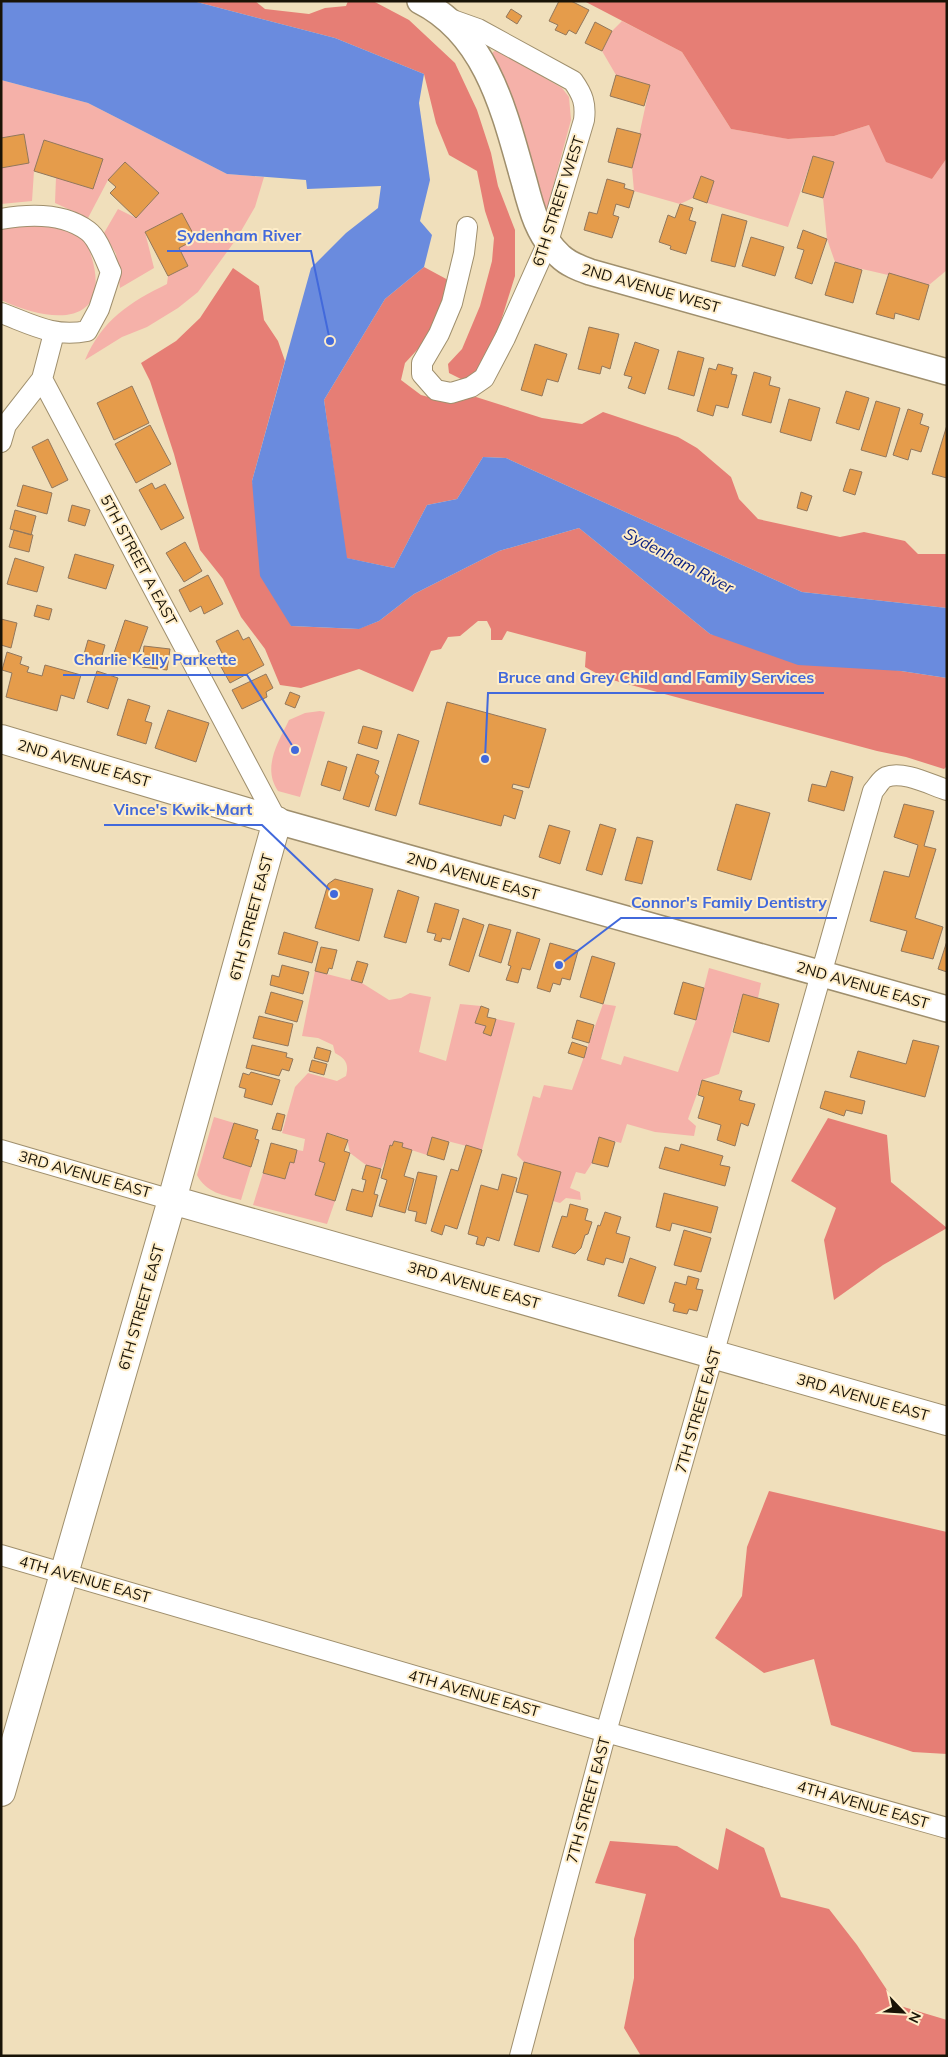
<svg xmlns="http://www.w3.org/2000/svg" width="948" height="2057" viewBox="0 0 948 2057" font-family="Mulish,sans-serif">
<style>
.green{fill:#f5b1a9}
.forest{fill:#e67e75}
.water{fill:#6a8bde}
.building{fill:#e59c4b;stroke:#92775c}
.lines{fill:none;stroke-linecap:round;stroke-linejoin:round}
.minor-casing{stroke:#9f8f6d;stroke-width:22}
.tertiary-casing{stroke:#9f8f6d;stroke-width:28}
.secondary-casing{stroke:#9f8f6d;stroke-width:30}
.minor{stroke:#fff;stroke-width:20}
.tertiary{stroke:#fff;stroke-width:25}
.secondary{stroke:#fff;stroke-width:28}
.labels{text-anchor:middle;dominant-baseline:central;stroke-width:4;stroke-linejoin:round;paint-order:stroke}
.street-label{font-size:15px;fill:#191306;stroke:#feedc8}
.water-label{font-size:16px;font-style:italic;fill:#0e2483;stroke:#feedc8}
.leader{fill:none;stroke:#4269db;stroke-width:2}
.callout-dot{fill:#4269db;stroke:#feedc8;stroke-width:2}
.callout-label{font-size:16px;text-anchor:middle;font-weight:bold;fill:#4269db;stroke:#feedc8;stroke-width:4;stroke-linejoin:round;paint-order:stroke}
</style>
<rect width="100%" height="100%" fill="#f0dfbb"/>
<!-- green -->
<path class="green" d="M622 21 682 52 731 129 789 139 834 136 869 125 932 179 947 158V270L929 285C897 276 866 271 835 262L827 239 823 198 834 162 813 156 788 227 707 203 714 181 701 176 693 198 680 204 634 191 632 168 650 85 616 75 602 51 612 31Z
M497 50 562 88 569 97 571 120 547 209H544L492 57 493 52Z
M1 80 88 103 227 174 264 177 255 207 237 238 198 292 178 308 147 327 122 337 85 360C102 320 130 302 167 284L168 276 188 266 179 248 196 239 182 213 145 232 154 268 120 288 116 254 104 233 118 209 136 218 159 193 125 162 108 180 88 218 55 203 56 177 93 189 102 159 44 140 34 171 32 201 1 204V168L29 162 24 134 1 138Z
M19 225 54 226 85 239C120 321 63 329 1 300V230Z
M320 711 325 712 300 797 278 791C262 767 278 743 289 720L305 713Z
M709 968 761 983 758 998 743 994 719 1074 702 1080 688 1119 696 1126 694 1136 655 1132 627 1124 621 1143 599 1137 592 1163 585 1174 576 1172 570 1188 580 1192 581 1200 566 1198 560 1203 553 1201 560 1172 524 1162 517 1155 533 1096 540 1098 544 1085 572 1090 603 1004 616 1006 601 1059 621 1065 624 1056 678 1072 696 1020Z
M315 971 362 983 389 1000 401 998 410 993 431 997 419 1052 446 1061 460 1004 481 1006 476 1023 486 1026 484 1034 491 1035 496 1019 515 1023 482 1150 432 1137 427 1155 402 1147 403 1143 394 1141 381 1169 366 1165 350 1153 347 1139 328 1133 325 1163 315 1194 335 1201 327 1224 253 1205 263 1173 285 1179 290 1162 294 1163 297 1150 303 1151 305 1139 282 1133 295 1087 308 1073 337 1081 346 1076C349 1064 346 1059 335 1053L333 1045 318 1038 302 1036Z
M214 1117 234 1123 223 1158 251 1167 241 1200C224 1195 206 1193 197 1175Z"/>
<!-- forest -->
<path class="forest" d="M193 1H255L265 9 309 14 325 8 346 6 348 1H373L409 20 455 63 477 110 491 153 498 186 515 230V276L500 324 482 367 473 377 461 379 449 373 448 364 462 349 480 306 492 261 494 238 485 211 477 171 449 155 436 123 424 74 335 38Z
M584 1H947V158L932 179 886 162 869 125 834 136 788 139 731 129 682 52Z
M424 267 450 281 429 337 405 363 401 380 421 395 443 401 476 397 542 418 582 424 603 412 678 437 697 448 731 477 739 499 758 519 840 537 864 532 905 541 918 554H947V608L802 592 506 458 483 457 457 499 427 505 394 568 346 558 324 400 385 299Z
M233 268 259 286 264 320 278 341 285 361 252 481 291 626 358 629 379 621 414 594 499 551 579 528 710 634 901 671 947 678V766L944 769 906 757 877 751 605 678 585 667 586 652 507 631 502 640H491V629L487 621H478L460 636 448 637 441 649 431 651 413 692 359 669 301 688 280 685 265 649 241 617 223 579 200 550 174 454 150 381 141 363 176 341 200 318Z
M828 1118 887 1135 891 1182 947 1228 883 1265 834 1300 824 1240 836 1208 791 1181Z
M769 1491 947 1532V1754L913 1752 831 1725 814 1659 764 1673 715 1638 742 1596 747 1547Z
M726 1828 764 1848 781 1897 829 1909 857 1945 897 2005 947 2020V2056H641L624 2028 634 1978V1939L646 1894 595 1883 610 1841 677 1846 718 1870Z"/>
<!-- water -->
<path class="water" d="M1 1H193L335 38 424 74 419 103 430 180 420 221 432 235 424 267 385 299 324 400 347 558 394 568 427 505 457 499 483 457 506 458 802 592 947 608V678L901 671 798 665 710 634 579 528 499 551 414 594 379 621 359 629 291 626 260 576 252 481 311 268 346 233 378 208 381 186 307 189 306 180 227 174 88 103 1 80Z"/>
<!-- building -->
<path class="building" d="M559 1H571L589 10 576 34 569 30 566 35 555 30 558 25 549 21Z
M511 9 522 16 517 24 506 17Z
M595 22 612 31 602 51 585 43Z
M616 75 650 85 644 106 610 96Z
M617 128 641 134 632 168 608 162Z
M24 134 29 163 1 168V138Z
M44 140 103 159 93 189 34 171Z
M813 156 834 162 823 198 802 192Z
M125 162 159 193 136 218 110 193 116 187 108 180Z
M701 176 714 181 707 203 693 198Z
M607 179 625 184 624 188 634 191 629 208 616 204 613 215 619 217 612 238 584 230 589 212 597 214Z
M680 204 693 208 689 220 696 222 686 254 670 249 671 246 659 242 668 215 675 218Z
M182 213 196 239 179 248 188 266 168 276 145 232Z
M722 214 747 221 735 267 711 261Z
M803 230 827 239 812 284 795 278 804 250 797 248Z
M751 237 784 247 775 276 742 266Z
M835 262 862 270 853 303 825 295Z
M889 273 929 285 919 320 895 313 894 319 876 314Z
M589 327 619 334 610 369 602 366 600 374 578 369Z
M635 342 659 350 645 394 628 388 632 377 624 375Z
M535 344 567 354 558 382 547 379 542 396 521 390Z
M678 351 704 358 694 396 668 389Z
M718 364 733 368 731 374 737 375 728 408 716 405 713 416 697 411 709 368 716 370Z
M754 372 771 377 769 385 780 388 771 423 742 415Z
M132 386 149 423 114 440 97 403Z
M846 391 869 398 859 430 836 423Z
M789 399 820 408 811 441 780 432Z
M876 401 900 408 886 457 861 450Z
M908 409 923 414 920 424 929 427 921 452 911 449 908 460 893 455Z
M150 425 171 464 136 483 115 444Z
M947 425V478L932 474Z
M48 439 68 480 52 488 32 447Z
M850 469 862 472 855 495 843 491Z
M152 483 155 489 165 484 184 518 161 530 139 490Z
M23 485 52 493 47 514 17 506Z
M801 492 812 496 807 511 797 508Z
M72 505 90 510 85 526 68 521Z
M15 510 36 516 31 535 10 529Z
M14 530 33 535 29 552 9 547Z
M185 542 202 571 184 582 166 553Z
M75 554 114 565 106 589 68 578Z
M15 558 44 567 37 592 7 584Z
M208 575 223 604 204 614 201 606 190 612 179 590Z
M37 605 52 609 49 620 34 616Z
M1 619 17 623 11 648 1 645Z
M125 620 148 627 136 660 114 653Z
M238 630 243 640 249 637 264 665 230 683 220 665 226 661 216 641Z
M88 640 105 645 99 666 82 661Z
M144 646 170 649 167 670 142 667Z
M7 652 22 657 20 664 29 667 27 672 42 676 45 665 81 675 74 699 61 695 57 711 6 697 12 673 2 670Z
M97 671 118 678 108 709 87 702Z
M266 674 273 688 266 692 267 697 242 709 232 690Z
M290 692 300 696 295 708 285 704Z
M128 699 150 706 145 721 152 723 146 744 117 735Z
M447 702 546 729 529 788 513 784 512 788 523 791 515 819 504 815 501 826 419 804Z
M168 710 209 723 196 762 155 748Z
M363 726 382 731 377 749 358 743Z
M398 734 419 741 396 816 375 810Z
M357 754 379 761 375 773 379 776 369 807 343 799Z
M328 761 347 767 340 791 321 785Z
M831 771 853 777 844 811 808 801 812 784 826 787Z
M736 804 770 813 751 880 717 870Z
M904 804 934 811 924 846 936 849 915 918 943 927 933 959 901 951 907 931 870 921 884 871 909 877 918 845 894 837Z
M600 824 616 829 602 875 586 870Z
M549 825 570 831 560 864 539 857Z
M637 837 653 841 642 884 625 880Z
M335 879 373 889 359 941 315 928 328 884Z
M398 890 419 897 406 943 384 937Z
M435 903 459 910 450 940 442 938 441 942 434 940 436 934 427 932Z
M463 918 484 925 469 972 449 965Z
M489 924 511 930 501 963 479 956Z
M284 932 318 942 312 963 278 954Z
M517 932 540 939 530 970 522 968 518 983 506 980 511 966 508 965Z
M947 941V972L938 969Z
M550 943 578 951 570 980 562 978 560 985 553 983 550 992 537 988Z
M321 947 337 950 332 969 329 968 327 974 315 971Z
M592 956 615 963 603 1004 580 997Z
M357 961 368 964 362 983 351 980Z
M282 965 309 972 303 994 270 985 272 975 279 977Z
M683 982 704 988 696 1020 674 1014Z
M271 992 303 1001 297 1022 265 1013Z
M743 994 779 1004 769 1042 733 1032Z
M481 1006 489 1009 487 1017 496 1019 491 1036 483 1033 486 1026 475 1023Z
M259 1016 293 1024 288 1046 253 1038Z
M577 1020 594 1025 589 1043 572 1038Z
M913 1040 939 1046 925 1097 850 1077 858 1051 906 1064Z
M572 1042 587 1047 584 1058 568 1053Z
M252 1045 287 1053 286 1057 293 1059 289 1071 282 1069 279 1076 246 1068Z
M317 1047 331 1051 328 1062 314 1058Z
M312 1060 327 1064 324 1075 309 1071Z
M251 1072 280 1080 272 1105 244 1097 246 1089 239 1087 243 1073 249 1075Z
M702 1080 742 1091 739 1100 755 1104 748 1126 741 1123 735 1146 717 1140 721 1125 698 1118 704 1097 698 1095Z
M825 1091 865 1101 862 1114 846 1110 844 1116 820 1108Z
M277 1113 285 1115 281 1131 272 1129Z
M234 1123 258 1130 255 1139 259 1140 251 1167 223 1158Z
M327 1133 348 1140 344 1151 350 1153 335 1201 315 1195 325 1163 319 1161Z
M432 1137 449 1142 444 1160 427 1155Z
M599 1137 615 1142 608 1167 592 1163Z
M394 1141 403 1143 402 1147 412 1150 404 1176 414 1179 405 1213 379 1206 387 1180 381 1178 390 1145 392 1146Z
M271 1143 297 1150 294 1163 290 1162 285 1179 263 1173Z
M681 1144 723 1156 720 1165 730 1167 725 1186 659 1168 665 1147 679 1151Z
M466 1145 482 1150 457 1229 445 1225 442 1235 431 1231 451 1169 458 1171Z
M524 1162 561 1172 539 1252 514 1245 528 1195 516 1192Z
M366 1165 381 1169 374 1194 378 1195 372 1217 346 1210 352 1189 363 1192 366 1180 362 1179Z
M418 1172 437 1176 426 1224 415 1221 417 1212 408 1210Z
M502 1174 517 1178 499 1241 487 1237 484 1246 476 1244 478 1237 468 1234 481 1185 498 1190Z
M664 1193 718 1207 711 1233 672 1223 670 1231 656 1227Z
M570 1204 588 1209 585 1220 592 1222 588 1234 585 1235 581 1248 575 1254 552 1247 562 1216 567 1217Z
M605 1212 621 1217 616 1233 630 1237 623 1263 606 1258 604 1265 587 1260 598 1225 600 1226Z
M684 1230 711 1238 701 1272 674 1265Z
M630 1258 656 1267 644 1304 618 1296Z
M688 1276 699 1279 696 1289 703 1290 697 1311 689 1309 687 1314 673 1311 675 1304 669 1302 675 1282 686 1285Z"/>
<g class="lines">
<defs>
<path id="minor" d="M447 18 478 29 573 81C583 95 586 104 584 120L548 242 505 338 484 378 471 387 451 393 436 390 422 374V363L439 334 452 303 464 253 467 227
M1 219C29 214 64 213 88 231 99 239 105 260 111 272L99 309 87 331C54 338 31 324 1 313
M42 379 277 821
M1 442 6 425 42 379 54 333
M1 1150 172 1200
M1 1555 606 1732 947 1828
M520 2056 606 1732 873 791C877 787 881 779 886 777 903 770 931 785 947 790"/>
<path id="tertiary" d="M420 1C488 35 505 115 524 181 531 208 538 236 560 256 568 264 579 268 590 272L947 372
M277 821 947 1009"/>
<path id="secondary" d="M1 739 277 821 172 1200 1 1792
M172 1200 947 1421"/>
</defs>
<!-- minor casing -->
<use href="#minor" class="minor-casing"/>
<!-- tertiary casing -->
<use href="#tertiary" class="tertiary-casing"/>
<!-- secondary casing -->
<use href="#secondary" class="secondary-casing"/>
<!-- minor -->
<use href="#minor" class="minor"/>
<!-- tertiary -->
<use href="#tertiary" class="tertiary"/>
<!-- secondary -->
<use href="#secondary" class="secondary"/>
</g>
<g class="labels">
<!-- street labels -->
<g class="street-label">
<text transform="translate(558 201) rotate(-72)">6TH STREET WEST</text>
<text transform="translate(651 288) rotate(16)">2ND AVENUE WEST</text>
<text transform="translate(139 560) rotate(62)">5TH STREET A EAST</text>
<text transform="translate(84 763) rotate(16)">2ND AVENUE EAST</text>
<text transform="translate(473 876) rotate(16)">2ND AVENUE EAST</text>
<text transform="translate(251 917) rotate(-75)">6TH STREET EAST</text>
<text transform="translate(863 985) rotate(16)">2ND AVENUE EAST</text>
<text transform="translate(85 1174) rotate(16)">3RD AVENUE EAST</text>
<text transform="translate(474 1285) rotate(16)">3RD AVENUE EAST</text>
<text transform="translate(141 1307) rotate(-74)">6TH STREET EAST</text>
<text transform="translate(863 1397) rotate(16)">3RD AVENUE EAST</text>
<text transform="translate(698 1410) rotate(-74)">7TH STREET EAST</text>
<text transform="translate(85 1579) rotate(16)">4TH AVENUE EAST</text>
<text transform="translate(474 1693) rotate(16)">4TH AVENUE EAST</text>
<text transform="translate(588 1800) rotate(-75)">7TH STREET EAST</text>
<text transform="translate(863 1804) rotate(16)">4TH AVENUE EAST</text>
</g>
<!-- water labels -->
<g class="water-label">
<text transform="translate(679 560) rotate(28)">Sydenham River</text>
</g>
</g>
<!-- callouts -->
<path class="leader" d="M330 341L311 251H167M295 750L247 675H63M485 759L488 693H824M334 894L262 825H104M559 965L621 918H837"/>
<g class="callout-dot">
<circle cx="330" cy="341" r="5"/>
<circle cx="295" cy="750" r="5"/>
<circle cx="485" cy="759" r="5"/>
<circle cx="334" cy="894" r="5"/>
<circle cx="559" cy="965" r="5"/>
</g>
<g class="callout-label">
<text x="239" y="241">Sydenham River</text>
<text x="155" y="665">Charlie Kelly Parkette</text>
<text x="656" y="683">Bruce and Grey Child and Family Services</text>
<text x="183" y="815">Vince's Kwik-Mart</text>
<text x="729" y="908">Connor's Family Dentistry</text>
</g>
<!-- border -->
<rect width="948" height="2057" fill="none" stroke="#191306" stroke-width="5"/>
<!-- north arrow -->
<g transform="translate(903 2012) rotate(115)" stroke="#feedc8" stroke-width="4" paint-order="stroke">
<path d="M0-4L9 19L0 12L-9 19Z" fill="#191306"/>
<text y="-8" font-size="14" font-weight="bold" text-anchor="middle" fill="#191306">N</text>
</g>
</svg>
